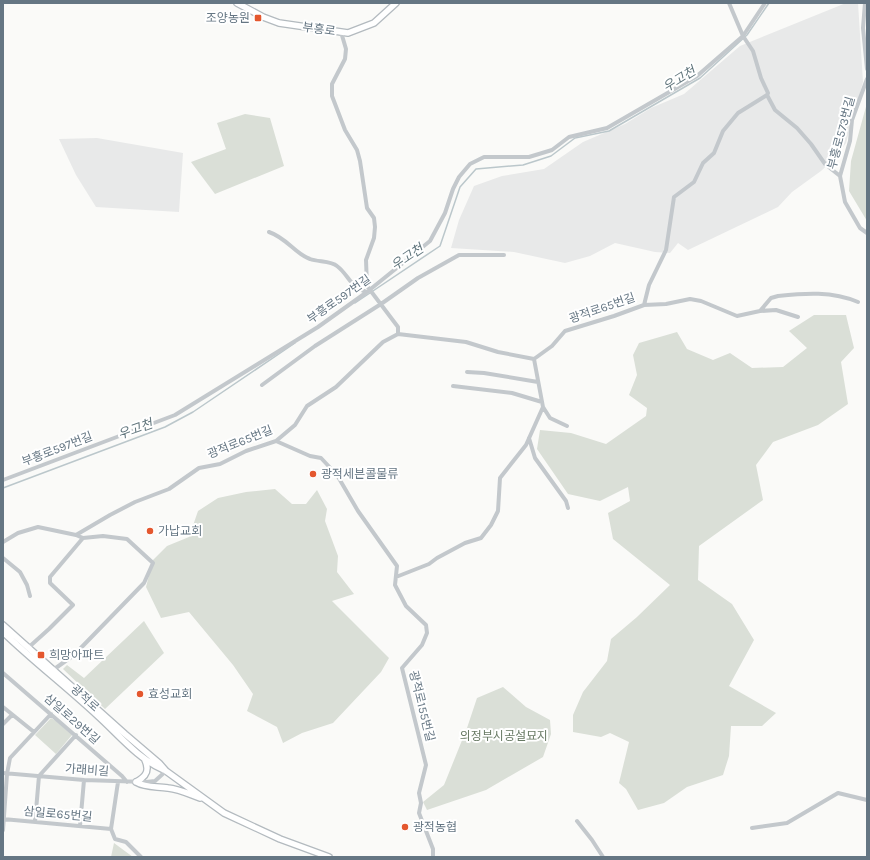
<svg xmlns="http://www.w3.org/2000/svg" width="870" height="860" viewBox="0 0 870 860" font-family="Karla,'Noto Sans KR',sans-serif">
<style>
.built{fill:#e8e9e9}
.green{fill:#dadfd7}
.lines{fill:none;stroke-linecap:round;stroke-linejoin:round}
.stream{stroke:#bbc7cb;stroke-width:1.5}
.secondary-casing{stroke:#b3babf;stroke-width:8}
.street{stroke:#c3c8cc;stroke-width:4}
.secondary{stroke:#fff;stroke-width:5.5}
.poi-dot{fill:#e4572e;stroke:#fff;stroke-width:1.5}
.labels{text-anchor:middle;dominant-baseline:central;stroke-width:4;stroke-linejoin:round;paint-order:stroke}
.poi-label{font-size:12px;fill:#657683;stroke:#fff;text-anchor:start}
.street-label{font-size:12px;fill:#657683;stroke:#fff}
.park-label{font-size:12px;fill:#687a64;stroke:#fff}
.water-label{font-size:13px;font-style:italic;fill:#60757c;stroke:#fff}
</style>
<rect width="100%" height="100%" fill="#fafaf8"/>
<!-- built -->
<path class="built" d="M846 3H858L863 82 846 143 837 156 821 171 792 192 778 207 688 250 678 243 670 253 655 252 615 243 590 256 565 263 514 252 451 248 459 220 474 186 502 176 544 169 583 142 625 124 651 108 684 94 740 46Z
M97 138 183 153 179 212 96 207 76 175 59 139Z"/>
<!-- green -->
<path class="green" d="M867 103V221L849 191 851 161Z
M245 114 270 118 284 166 215 194 191 162 226 149 217 123Z
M814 315H846L854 348 841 362 848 404 818 425 773 442 756 465 763 500 699 546 698 580 732 604 754 640 729 686 776 713 762 726H731L729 756 723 775 687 787 664 803 638 810 626 789 619 783 629 742 610 733 601 737 573 732V715L583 692 607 661 611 639 637 617 670 585 613 539 608 513 630 501 628 487 600 501 568 494 537 449 540 430 571 433 606 444 646 416 647 408 629 395 637 375 633 355 639 343 677 332 687 349 713 360 730 353 752 368 783 367 807 348 789 331Z
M275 489 292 504H306L317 490 327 509 325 521 338 556 337 572 354 594 332 601 389 658 381 672 333 723 302 733 283 743 277 727 247 711 253 694 233 665 189 612 161 618 146 587 153 560 167 546 189 537 198 511 218 498 246 492Z
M144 621 164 653 105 709 63 669 67 665 84 678Z
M503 687 526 707 550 720 551 734 543 757 486 790 427 810 423 802 444 785 467 728 477 698Z
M51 718 56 721 72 735 56 754 35 735Z
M114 843 133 857H111Z"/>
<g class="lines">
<!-- stream -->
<path class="stream" d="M355 303 440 246 460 187 476 169 523 165 551 156 575 138 609 131 700 78 747 35 769 3
M3 488 165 427 193 412 295 343"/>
<defs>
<path id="secondary" d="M237 3 263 17 279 23 348 33 374 23 396 3
M3 625 125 734 159 763 166 771 224 813 280 839 329 857
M3 632C33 661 67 687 98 716 118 734 138 759 164 770
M136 782C146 788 157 786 168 788 179 789 189 794 200 798
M136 782C146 777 150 771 145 760"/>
</defs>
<!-- secondary casing -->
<use href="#secondary" class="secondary-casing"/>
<!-- street -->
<path class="street" d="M729 3 743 36 753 51 761 78 768 93 767 95 775 110 797 128 811 144 825 164 840 176
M865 3 863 28 867 69
M341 32 346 49 345 59 332 84V96L345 130 357 150 360 161 367 208 374 218 375 227 374 238 366 260 367 286 398 327V334
M867 79 852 120 850 141 840 176 845 202 860 228 867 233
M269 232C287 238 295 254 310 259 318 262 331 261 337 266 349 275 350 288 367 292
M644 305 649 285 666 250 674 197 694 182 703 163 714 153 723 131 738 113 767 95
M760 311 776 310 798 317
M534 359 552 346 565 331 614 316 644 305 666 304 690 299 701 301 737 316 760 311 771 298 778 296C805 293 832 291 858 302
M467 372 484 373 538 382
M262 385 315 346 381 304 418 278 459 255H504
M453 386 512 393 542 402
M543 407 550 418 567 426
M529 438 535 458 566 501 568 508
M276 441 310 456 321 458 337 475 358 511 397 566 395 585 406 606 426 625 427 633 422 645 402 668 426 765 419 793 421 803 419 813 433 849V857
M3 480 175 415 318 327 367 292 430 241 445 213 453 189 459 177 470 164 484 157H529L552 150 569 137 607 128 697 76 743 36 765 3
M3 542 18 533 38 527 76 535 110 515 135 502 169 489 199 468 220 464 246 451 276 441 295 425 307 406 336 387 383 342 398 334 466 342 498 352 534 359 543 407 526 445 500 478 498 511 491 525 481 538 465 543 437 558 429 564 396 577
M3 558 20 572 27 585 30 596
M29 647 49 629 73 605 50 583V577L83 538
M53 670 74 655 144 583 153 563 127 539 103 536 83 538 76 535
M3 673 122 776 127 782
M3 707 34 732
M3 724 12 715
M3 773 84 780 146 782 155 781 166 771
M3 819 111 829
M577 821 592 840 603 857
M35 822 39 776 76 735
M80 826 84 780
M752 828 787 823 838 793 867 800
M111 829 118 782
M111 829 115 839 126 842 141 857
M3 830 7 774 10 758 51 714"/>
<!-- secondary -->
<use href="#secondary" class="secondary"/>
</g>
<!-- markers -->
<g class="poi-dot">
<rect x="254" y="14" width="8" height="8" rx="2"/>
<circle cx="313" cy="474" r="4"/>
<circle cx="150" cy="531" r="4"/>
<rect x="37" y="651" width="8" height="8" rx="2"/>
<circle cx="140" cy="694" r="4"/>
<circle cx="405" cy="827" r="4"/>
</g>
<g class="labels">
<!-- poi labels -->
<g class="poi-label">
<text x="250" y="18" text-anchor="end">조양농원</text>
<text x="321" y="474">광적세븐콜물류</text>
<text x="158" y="531">가납교회</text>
<text x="49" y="655">희망아파트</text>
<text x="148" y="694">효성교회</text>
<text x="413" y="827">광적농협</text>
</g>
<!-- street labels -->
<g class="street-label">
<text transform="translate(319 29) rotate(8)">부흥로</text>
<text transform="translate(841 133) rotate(-75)">부흥로573번길</text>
<text transform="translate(339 299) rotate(-35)">부흥로597번길</text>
<text transform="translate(602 308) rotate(-19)">광적로65번길</text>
<text transform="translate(240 442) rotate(-22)">광적로65번길</text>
<text transform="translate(57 449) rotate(-21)">부흥로597번길</text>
<text transform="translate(85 698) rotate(42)">광적로</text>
<text transform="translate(422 706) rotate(76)">광적로155번길</text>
<text transform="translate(72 719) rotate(41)">삼일로29번길</text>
<text transform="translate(87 770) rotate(4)">가래비길</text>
<text transform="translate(58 814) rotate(5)">삼일로65번길</text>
</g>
<!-- park labels -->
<g class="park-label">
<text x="504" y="736">의정부시공설묘지</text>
</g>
<!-- water labels -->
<g class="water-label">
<text transform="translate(679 79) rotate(-32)">우고천</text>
<text transform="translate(407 257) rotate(-34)">우고천</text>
<text transform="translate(135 429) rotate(-20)">우고천</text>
</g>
</g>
<!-- border -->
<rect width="870" height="860" fill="none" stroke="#657683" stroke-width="8"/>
</svg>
